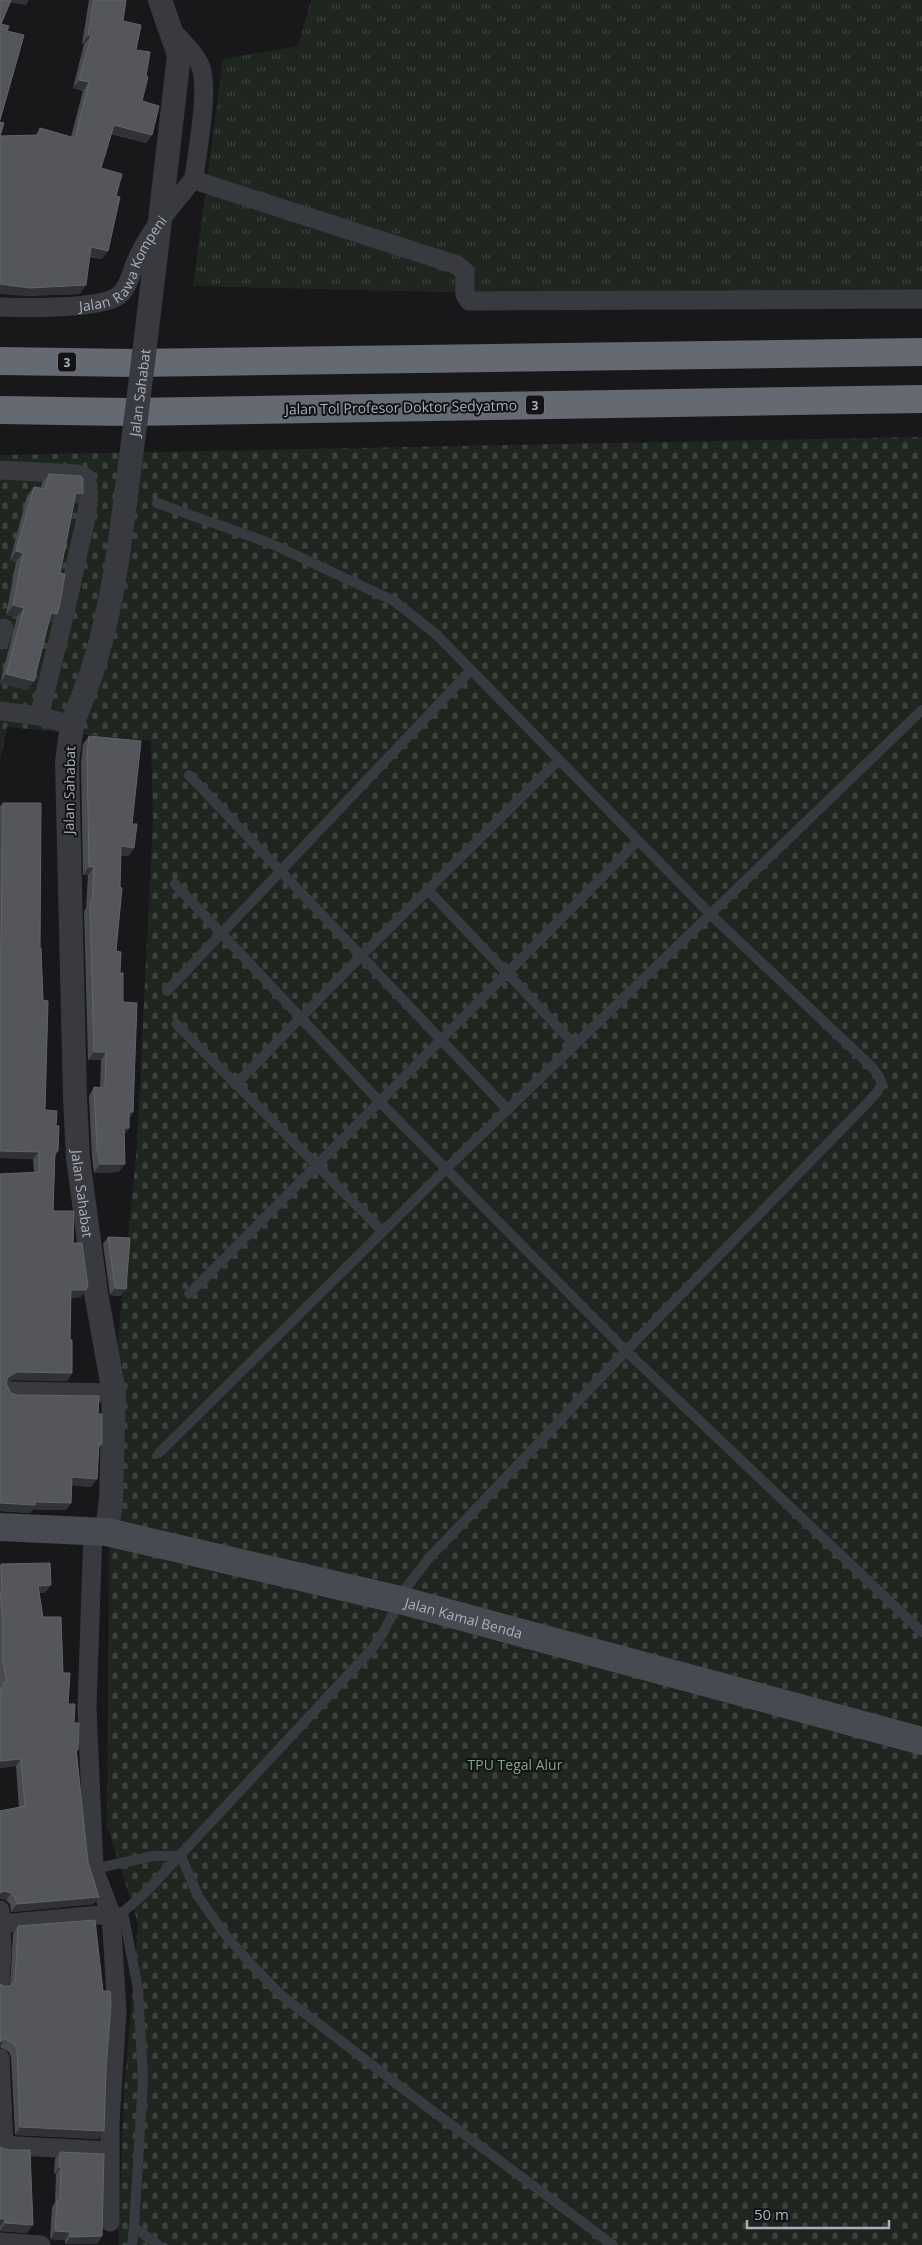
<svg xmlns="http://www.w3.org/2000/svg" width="922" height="2245" viewBox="0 0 922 2245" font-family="'Open Sans',sans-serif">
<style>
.grass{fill:url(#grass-tufts)}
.cemetery{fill:url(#cemetery-stones)}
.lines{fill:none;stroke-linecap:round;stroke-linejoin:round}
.service{stroke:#393a40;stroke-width:10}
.minor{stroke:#393a40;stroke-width:19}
.tertiary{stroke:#393a40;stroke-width:24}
.secondary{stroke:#474a50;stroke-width:28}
.motorway{stroke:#656971;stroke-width:28}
.tertiary-bridge{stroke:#393a40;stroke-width:24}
.wall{fill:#494b50}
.shaded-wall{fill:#313236}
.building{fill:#54565c;stroke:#61646a}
.labels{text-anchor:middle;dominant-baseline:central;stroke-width:4;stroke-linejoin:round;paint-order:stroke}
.shield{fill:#131316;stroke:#7d818a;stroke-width:1}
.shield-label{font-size:12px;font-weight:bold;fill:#aab0bb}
.street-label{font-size:14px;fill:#aab0bb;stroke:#131316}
.park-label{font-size:14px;fill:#80a681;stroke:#131316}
</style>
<defs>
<pattern id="grass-tufts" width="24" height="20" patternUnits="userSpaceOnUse" patternTransform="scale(1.25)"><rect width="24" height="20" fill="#1e261f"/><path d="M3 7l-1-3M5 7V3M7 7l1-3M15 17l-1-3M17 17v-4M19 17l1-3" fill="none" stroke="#3c433e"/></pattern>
<pattern id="cemetery-stones" width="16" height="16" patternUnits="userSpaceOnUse" patternTransform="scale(1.25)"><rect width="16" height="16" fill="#1e261f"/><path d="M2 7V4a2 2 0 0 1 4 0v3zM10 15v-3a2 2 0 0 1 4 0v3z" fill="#3c433e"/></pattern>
</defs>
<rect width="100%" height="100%" fill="#18181b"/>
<!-- grass -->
<path class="grass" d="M311 0H922V303L193 286 223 59 298 46Z"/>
<!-- cemetery -->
<path class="cemetery" d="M922 437V2245H118L124 2093 138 1923 107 1825 110 1419 137 1146 153 819 151 741 7 727 0 761V455Z"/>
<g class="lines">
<!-- service -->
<path class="service" d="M189 775 508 1110
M175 884 380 1102 626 1351 922 1632
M428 890 575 1045
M167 991 471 670
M176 1024 383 1232
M235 1085 361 956 559 760
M189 1294 638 841
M159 1453 446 1169 922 710
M181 1856 198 1896 223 1932 249 1962 281 1995 402 2088 613 2245
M94 1869 153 1856H181
M123 1912 138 1989 143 2079 134 2227 158 2245
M111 1914 123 1912 144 1894 372 1649 383 1633 406 1588 429 1558 626 1351 874 1096C885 1083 882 1080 872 1067L711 915 436 634 394 601 272 544 157 503
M132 2245 134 2227"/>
<!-- minor -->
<g class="minor">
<path d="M173 31C182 42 195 53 200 65 210 86 197 153 194 178L203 183 457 265 465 272V295L469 301 922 299"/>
<path id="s1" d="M0 307C23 308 101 309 118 296 129 288 131 272 137 259 150 229 174 204 194 178"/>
<path d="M0 470 77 474 86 478C93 500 83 530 78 553 67 608 53 662 39 716"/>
<path d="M0 640 4 628"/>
<path d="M0 711 39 716 72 725"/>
<path d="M12 1391 114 1393"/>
<path d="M93 1531 87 1708 94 1869 111 1914 117 2011 110 2123V2222"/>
<path d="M0 1910 2 1948 0 1983"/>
<path d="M0 1924 111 1914"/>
<path d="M0 2058 4 2146"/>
<path d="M0 2145 110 2151"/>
<path d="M0 2242 41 2245"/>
</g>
<!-- tertiary -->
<g class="tertiary">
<path d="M160 0 179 55"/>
<path id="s2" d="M80 704 72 725 67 762 75 1098 78 1158 96 1293 114 1393 111 1499 107 1532"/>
</g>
<!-- secondary -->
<path class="secondary" id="s3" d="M0 1527 107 1532 400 1600 922 1741"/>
<!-- motorway -->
<path class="motorway" d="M0 361 134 363 922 352
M0 410 126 412 922 399"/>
<!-- tertiary-bridge -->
<path class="tertiary-bridge" id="s4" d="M80 704C114 621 120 537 132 449 149 318 164 187 179 55"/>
</g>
<!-- wall -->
<path class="wall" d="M89 0H126L123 21 136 50 142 101 152 135 146 143 111 134 101 168 116 196 102 259 90 257 80 294 24 296 0 136 36 135 40 128 71 137 83 91 73 88 84 44H82Z
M49 474 83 494 77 503H74L60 573 57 614 51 623H48L34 681 27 690 0 683 17 617 6 615 16 562 10 560 27 496 34 487 41 488 42 483Z
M89 736 129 856 120 855 116 951 120 973 133 1112 129 1119V1128L124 1135 119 1172 94 1173 92 1157 89 1096 94 1087 100 1088 101 1060H88L84 911 86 908 88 875H83L81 763 83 744Z
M3 803 40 948 45 1110 56 1126 58 1151 55 1156 53 1211 73 1243 81 1297 71 1298 70 1340 72 1373 67 1381 12 1380 6 1384 11 1393 98 1414 102 1444 99 1448 91 1487 72 1485 71 1503 66 1510H32L30 1513 0 1511V1174L34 1173 33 1159 0 1158V806Z
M108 1237 126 1289 120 1296 110 1295 103 1244Z
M1 1564 45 1593H39L43 1617 63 1673 68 1704 74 1723 88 1862 94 1904 11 1912 10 1904 6 1900 19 1808 16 1766 0 1768V1566Z
M18 1926 99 2139 15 2135 11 2057 9 2052 0 2047V1984L4 1986H10L13 1934Z
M0 2147 27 2233 0 2231Z
M60 2152 102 2236 97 2244H65V2240L50 2239 52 2207 55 2202 56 2174H54L55 2159Z"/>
<!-- shaded-wall -->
<path class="shaded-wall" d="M8 0H29L26 5 7 2Z
M88 35 91 36 84 44H82Z
M79 80 89 82 83 91 73 88Z
M114 125 152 135 146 143 108 133Z
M91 247 108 251 102 259 85 255Z
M0 284 86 285 80 294 24 296 0 294Z
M76 493 83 494 77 503 70 502Z
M16 551 23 553 16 562 10 560Z
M13 605 24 608 17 617 6 615Z
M51 613 57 614 51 623 44 622Z
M6 674 34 681 27 690 0 683Z
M121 846 134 848 129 856 115 855Z
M89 867H94L88 875H83Z
M94 1052H106L101 1060H88Z
M129 1112H133L128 1121Z
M124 1128H129L123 1136Z
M0 1151 39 1152 33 1159 0 1158Z
M100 1164H125L119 1172 94 1173Z
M115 1288 126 1289 120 1296 110 1295Z
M71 1290H86L81 1297 65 1298Z
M17 1372 72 1373 67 1381 12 1380 3 1385 8 1377Z
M72 1477 97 1479 91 1487 66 1485Z
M35 1502 71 1503 66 1510H32L30 1513 0 1511V1503Z
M51 1585 45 1593H33L38 1586Z
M21 1759 16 1766 0 1768V1761Z
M4 1891 11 1893 6 1900 0 1899V1893Z
M99 1897 94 1904 11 1912 17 1904Z
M5 2039 0 2047V2042Z
M20 2127 104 2131 99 2139 15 2135Z
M59 2167H61L56 2174H54Z
M0 2219H5L0 2227Z
M5 2223 33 2225 27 2233 0 2231Z
M55 2231 70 2232 65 2240 50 2239Z
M102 2236 97 2244H65L70 2237Z"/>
<!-- building -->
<path class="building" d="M0 0H11L1 24 9 26 7 31 24 35 0 120Z
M94 0H126L123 21 141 25 136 50 150 52 146 76 148 77 142 101 159 106 152 135 114 125 101 168 122 174 116 196 120 197 108 251 91 247 86 285 30 288 0 284V122L4 123 0 136 38 135 40 128 75 138 89 82 79 80 91 36 88 35Z
M49 474 81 476 83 479V494L76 493 60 573 65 574 60 604 57 614 51 613 34 681 6 674 24 608 13 605 23 553 16 551 34 487 45 489Z
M89 736 141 741 132 824H137L134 848 121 846 120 887 122 888 116 951 121 952 120 973H123V1002L137 1003 133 1112H129V1128H124L125 1164H100L97 1148 94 1087 105 1088 106 1052H94L90 903H92L94 867H89L87 754Z
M3 803H41L40 948H41L43 1000 48 1001 45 1110 57 1111 56 1126H59L58 1151H55L53 1211H74L73 1243H82L88 1286 86 1290H71L70 1340H72V1373L17 1372 8 1377 6 1384 11 1393 17 1395 99 1396 98 1414H102V1444H99L97 1479 72 1477 71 1503 35 1502V1505L0 1503V1174L39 1172V1152L0 1151V948H1Z
M108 1237 130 1238 126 1289 115 1288Z
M50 1563 51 1585 38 1586 43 1617H61L63 1673H70L68 1704H75L74 1723H79L78 1750H76L88 1862 99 1897 17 1904 15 1897 11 1893 4 1891 0 1893V1811L25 1806 21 1759 0 1761V1688H4L3 1683 7 1682 3 1663V1619L0 1593H2L1 1564Z
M95 1920 103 1991H110L111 2003 106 2069 104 2131 20 2127 17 2049 15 2044 5 2039 0 2042V1984L4 1986H10L15 1981 18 1926Z
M0 2147 9 2150H30L33 2225 5 2223V2219H0Z
M60 2152 104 2154 102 2236 70 2237V2232L55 2231 57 2200H60L61 2167H59Z"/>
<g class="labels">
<!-- shield labels -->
<g class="shield">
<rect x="58" y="352.5" width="18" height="19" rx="4"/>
<rect x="526" y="395.5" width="18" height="19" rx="4"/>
</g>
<g class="shield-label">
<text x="67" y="362">3</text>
<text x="535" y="405">3</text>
</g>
<!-- street labels -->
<g class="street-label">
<text stroke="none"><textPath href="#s1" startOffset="145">Jalan Rawa Kompeni</textPath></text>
<text stroke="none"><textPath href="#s4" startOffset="318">Jalan Sahabat</textPath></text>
<text transform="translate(401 407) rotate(-1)">Jalan Tol Profesor Doktor Sedyatmo</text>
<text transform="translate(69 790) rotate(-89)">Jalan Sahabat</text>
<text stroke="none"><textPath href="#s2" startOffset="492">Jalan Sahabat</textPath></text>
<text stroke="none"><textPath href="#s3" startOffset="474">Jalan Kamal Benda</textPath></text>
</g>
<!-- park labels -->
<g class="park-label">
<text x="515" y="1764">TPU Tegal Alur</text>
</g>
</g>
<!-- scale -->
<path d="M747 2220v8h142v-8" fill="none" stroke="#aab0bb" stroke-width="2.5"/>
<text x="754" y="2220" font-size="15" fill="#aab0bb" stroke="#131316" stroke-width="4" paint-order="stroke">50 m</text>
</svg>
